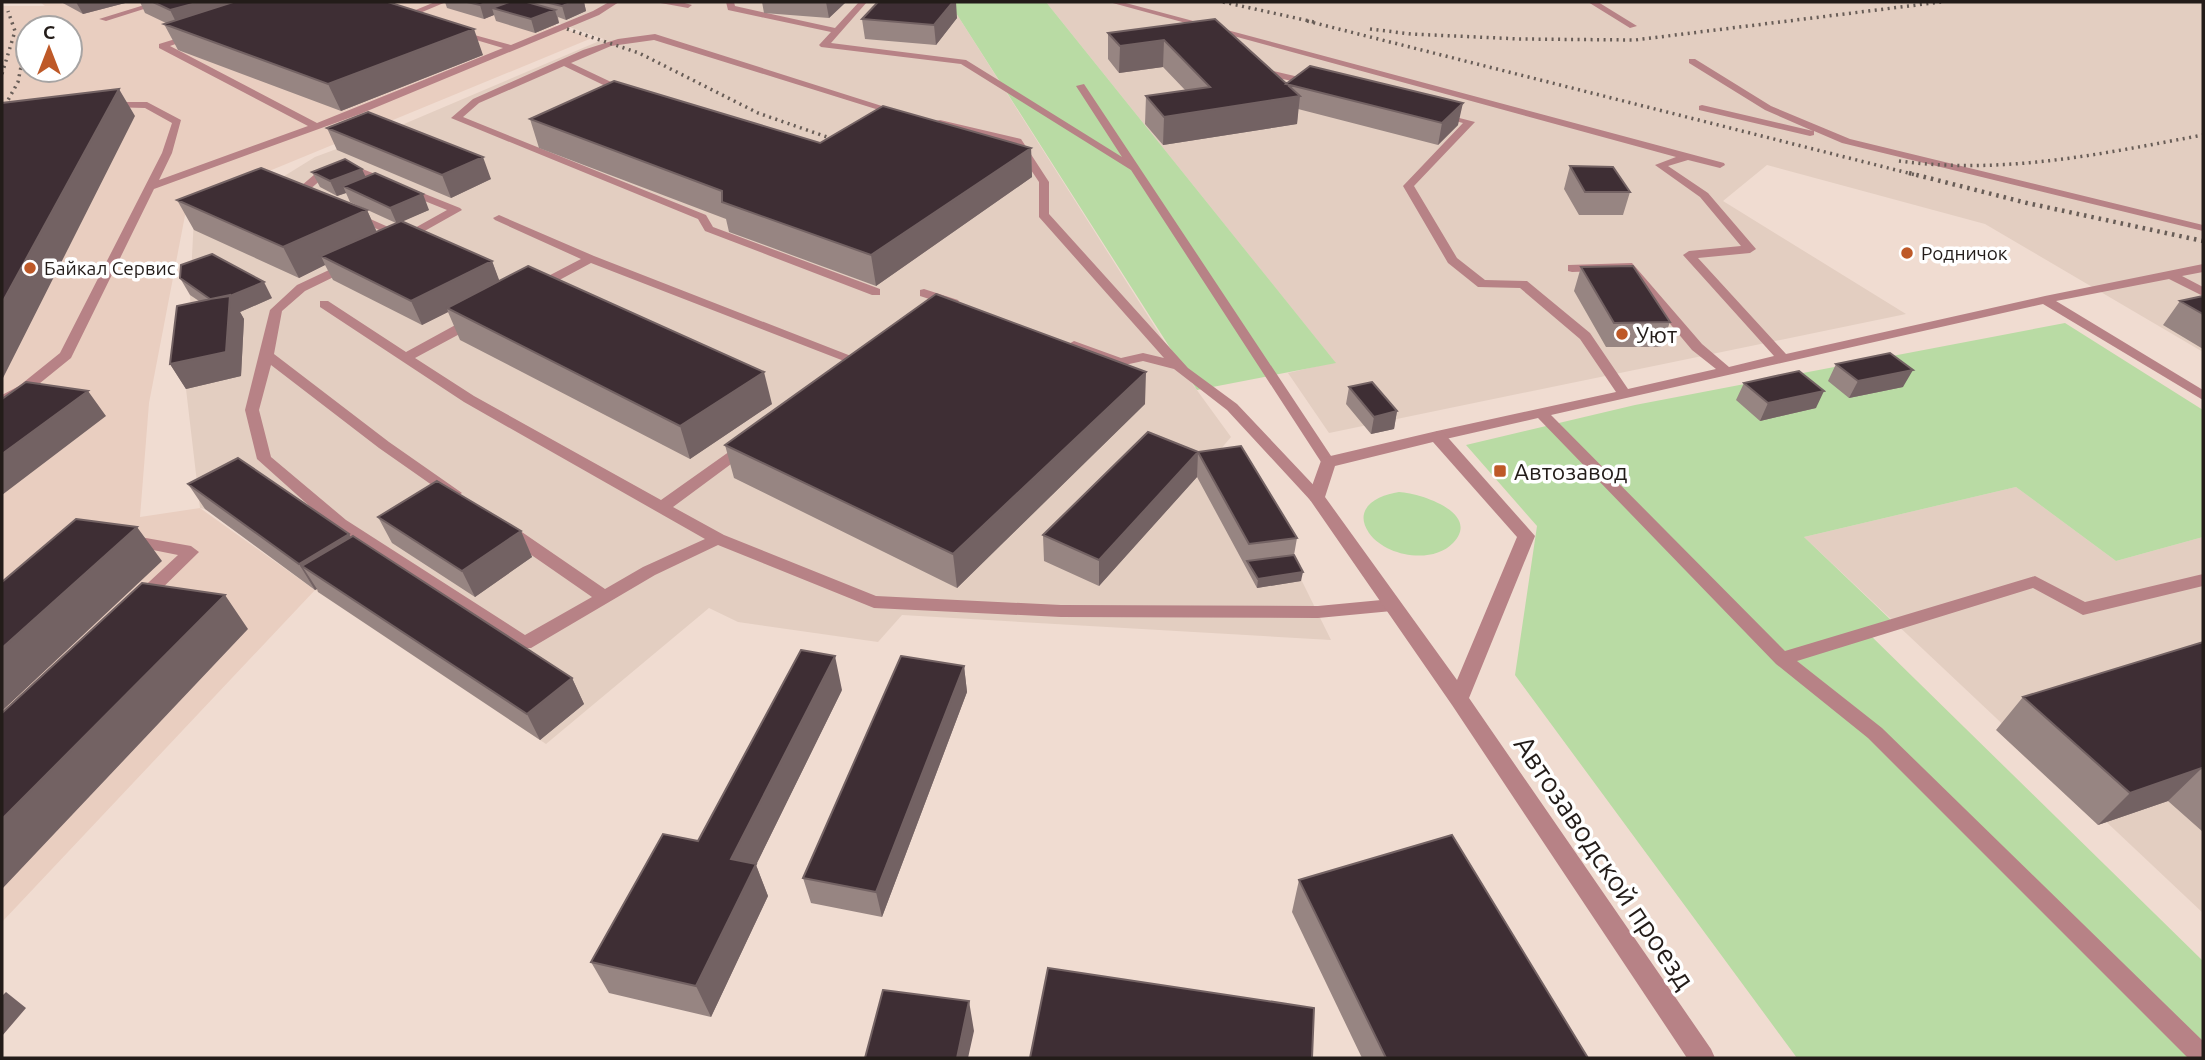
<svg xmlns="http://www.w3.org/2000/svg" width="2205" height="1060" viewBox="0 0 2205 1060" font-family="Ubuntu,sans-serif">
<style>
.built{fill:#e9cec0;fill-rule:evenodd}
.industrial{fill:#e3cec1}
.green{fill:#b9dba4}
.lines{fill:none;stroke-linecap:round;stroke-linejoin:round}
.service{fill:#b78286;fill-rule:evenodd}
.minor{fill:#b78286;fill-rule:evenodd}
.rail-far1{stroke:#685d57;stroke-width:3.5;stroke-dasharray:2 4.5;stroke-linecap:butt}
.rail{stroke:#685d57;stroke-width:4.5;stroke-dasharray:2.5 5;stroke-linecap:butt}
.wall{fill:#978582}
.shaded-wall{fill:#736263}
.building{fill:#3e2e34;stroke:#736263;stroke-width:2}
.poi-dot{fill:#be5928;stroke:#fff;stroke-width:2.5}
.labels{text-anchor:middle;dominant-baseline:central;stroke-width:7;stroke-linejoin:round;paint-order:stroke}
.far-poi-label{font-size:19px;fill:#231c19;stroke:#fff;text-anchor:start}
.poi-label{font-size:23px;fill:#231c19;stroke:#fff;text-anchor:start}
.near-street-label{font-size:28px;fill:#231c19;stroke:#fff}
</style>
<rect width="100%" height="100%" fill="#f0dcd1"/>
<!-- built -->
<path class="built" d="M40 2H487L592 38 187 205 149 403 140 517 200 508 315 590 2 922V6H45ZM28 28H70V70H28Z"/>
<!-- industrial -->
<path class="industrial" d="M497 2H949L1183 371 1231 437 1197 477 1293 563 1331 640 902 615 878 642 738 622 709 608 546 744 315 590 205 509 200 508 186 389 192 330 190 295 194 217 273 183 315 157 404 124 604 39Z
M1046 2H2203V352L1985 224 1767 165 1723 201 1906 314 1329 433 1288 373 1335 362Z
M2016 487 2116 561 2203 537V913L1804 537Z"/>
<!-- green -->
<path class="green" d="M949 2H1046L1336 363 1197 390Z
M2065 323 2203 410V537L2116 561 2016 487 1804 537 1894 623 1868 633 2203 961V1058H1797L1515 675 1537 526 1466 445 1635 405Z
M1399 492C1420 493 1482 513 1453 543 1432 565 1385 556 1369 533 1352 508 1378 495 1399 492Z"/>
<g class="lines">
<!-- service -->
<path class="service" d="M154 2H166L106 21 99 19Z
M435 2H446L408 18 401 16Z
M609 2H619L599 15 360 114 154 189 71 358 29 392 2 404V395L19 386 60 353 162 153 172 123 145 108 108 107 105 106V102H147L181 120 172 153 159 180 308 126 159 48V44L195 33V37L170 46 317 123 503 48 456 34V30L511 45 593 11Z
M655 2H681L692 5 688 8Z
M726 2H734L735 6 835 28 859 2H867L831 43 966 60 1122 157 1076 86 1084 84 1333 459 1335 462 1333 465H1323L1131 170 961 64 821 47 819 45 831 32 728 10Z
M1109 2H1122L1724 163 1725 165 1720 168 1688 160 1668 166 1708 193 1756 249 1750 253 1698 258 1786 354 2045 296 2203 264V272L2182 276 2203 287V296L2169 279 2056 301 2203 390V400L2043 304 1551 415 1785 651 2035 576 2085 602 2203 574V586L2083 615 2033 588 1797 661 1882 728 2203 1041V1058H2188L1868 738 1776 664 1538 418 1437 441 1430 436 1437 431 1616 392 1580 339 1520 288 1478 287 1448 263 1403 186 1463 123 1436 116V112L1475 122 1414 186 1457 258 1485 280 1527 281 1590 333 1628 389 1716 369 1692 350 1625 270 1572 272 1568 271V265L1632 263 1702 344 1729 367 1774 356 1683 255 1689 251 1741 246 1700 197 1655 165 1676 157Z
M1588 2H1598L1637 26 1630 28Z
M655 34 904 113 895 115 654 40 611 46 571 63 628 90V94H622L564 66 479 103 463 117 706 215 713 227 880 289V295H872L705 231 698 219 451 118 473 99 583 50 618 39Z
M1689 59H1695L1771 106 1850 139 2203 225V231L1842 143 1814 131V135L1810 136 1699 110V106L1702 105 1813 131 1765 110 1689 63Z
M1256 67 1316 81 1318 83 1313 86 1253 72 1251 70Z
M940 120 1021 139 1049 182V214L1188 368 1237 404 1321 493 1324 497 1321 501H1311L1227 410 1174 369 1143 361 1120 366 1069 348 1067 345 1074 341 1121 358 1143 353 1164 358 1039 217V182L1013 143 936 125V121Z
M345 162 460 208 462 210 405 242 349 216 359 214 404 234 447 210 345 169 323 178 308 191 313 194V198H305L294 192 315 174Z
M499 215 594 256 869 363 862 367 857 366 591 263 539 291H531V285L581 259 495 220 493 218Z
M346 262 350 263V269L305 291 282 311 274 354 389 442 462 493 454 498 449 497 379 448 271 365 259 410 271 457 346 520 525 635 592 597 504 536 502 532 504 528H516L605 589 643 567 705 539 464 402 320 307V301H328L406 352 470 317H480V323L415 358 474 396 661 500 740 444H750L752 447 750 450 673 507 724 535 876 596 1061 605 1318 606 1392 599 1398 601 1400 605 1398 609 1392 611 1318 618 1061 617 874 608 718 545 655 575 531 648H519L334 528 257 459 245 410 270 310 297 285Z
M924 289 958 300 960 303 954 307 920 296V290Z
M129 535 191 546 199 552 147 603H135L133 599 135 595 178 555 123 544 121 540Z"/>
<!-- minor -->
<path class="minor" d="M1437 431 1443 432 1535 536 1469 698 1711 1049 1715 1058H1687L1452 705 1308 497 1322 458ZM1433 442 1517 537 1457 680 1325 497 1335 466Z"/>
<!-- rail-far1 -->
<path class="rail-far1" d="M1223 2 1314 22
M1307 21 1916 175
M567 29 639 53 758 113 827 137
M1370 29 1411 34 1520 39 1635 40 1941 2
M2 74 15 31 8 11
M2 111 18 82 28 31
M1899 161C2003 175 2101 154 2203 135"/>
<!-- rail -->
<path class="rail" d="M1909 173 2027 203 2203 241"/>
</g>
<!-- wall -->
<path class="wall" d="M61 2H129L83 14Z
M140 2H388L483 55 341 111 178 50 164 24 166 23 145 13Z
M445 2H584L586 11 566 20 558 17 559 23 535 33 496 21 494 15 484 19 447 8Z
M755 2H846L829 18 764 13 762 2Z
M957 18 936 45 865 39 862 19Z
M1215 19 1287 84 1458 125 1438 145 1298 109 1297 124 1163 145 1145 124 1146 96 1186 91 1163 67 1119 73 1108 59V33Z
M530 119 820 143 1031 148 1032 177 876 286 729 232 726 219 539 148Z
M327 128 491 179 451 198 337 150Z
M1570 166 1630 192 1623 215H1579L1564 189Z
M312 172 366 177 429 210 402 221 492 261 499 281 772 404 690 459 460 340 448 312 422 325 333 280 325 265 299 278 194 230 177 200 367 210 377 232 396 223 350 202 346 193 337 196 320 187Z
M1581 267 1670 322 1661 347H1606L1574 291Z
M180 278 272 298 240 312 244 319 241 376 186 389 170 364 199 301 190 295Z
M2203 296V349L2163 325 2180 301Z
M1836 364 1903 387 1849 398 1828 381Z
M1744 383 1816 408 1760 421 1736 400Z
M1349 387 1397 411 1394 429 1371 434 1346 404Z
M1145 404 957 588 734 478 725 445Z
M1198 452 1297 538 1294 555 1301 581 1257 588 1197 477Z
M1198 452 1197 477 1099 586 1044 561 1043 535Z
M188 484 349 534 351 537 572 678 584 704 540 740 318 592 317 589 315 590 205 509Z
M378 517 521 531 532 557 475 597 392 543Z
M2203 642V832L2168 801 2098 825 1996 730 2023 697Z
M964 666 967 692 882 917 811 903 803 878Z
M842 690 756 865 768 896 711 1017 609 993 591 962 698 841Z
M1299 880 1588 1058H1362L1292 912Z"/>
<!-- shaded-wall -->
<path class="shaded-wall" d="M76 2H129L83 14Z
M200 2H234L180 30 170 10Z
M489 2H506L509 9 492 8 494 15 484 19 480 5Z
M573 2H584L586 11 566 20 562 6Z
M826 2H846L829 18Z
M953 2H956L957 18 936 45 934 25Z
M555 10 559 23 535 33 531 19Z
M474 29 483 55 341 111 328 84Z
M1164 40 1163 67 1119 73 1120 46Z
M119 89 135 116 2 380V303Z
M1300 96 1297 124 1163 145 1164 117Z
M1463 103 1458 125 1438 145 1442 123Z
M1031 148 1032 177 876 286 871 255Z
M483 157 491 179 451 198 442 175Z
M362 169 369 184 343 186 346 193 337 196 330 181Z
M423 194 429 210 397 224 390 208Z
M367 210 380 240 321 256 325 265 299 278 283 247Z
M492 261 501 285 447 308 448 312 422 325 411 301Z
M264 282 272 298 240 312 244 319 241 376 186 389 170 364 214 302Z
M1913 370 1903 387 1849 398 1858 381Z
M764 372 772 404 690 459 680 426Z
M1146 372 1145 404 957 588 953 554Z
M88 391 106 416 2 495V454Z
M1824 391 1816 408 1760 421 1768 403Z
M1397 411 1394 429 1371 434 1374 417Z
M1198 452 1197 477 1099 586V560Z
M137 527 162 561 2 711V648Z
M521 531 532 557 475 597 462 571Z
M349 534 364 560 302 566 317 589 315 590 299 564Z
M1303 572 1301 581 1257 588 1258 579Z
M225 595 248 629 2 889V819Z
M835 656 842 690 756 865 768 896 711 1017 696 986 731 859Z
M964 666 967 692 882 917 876 892Z
M572 678 584 704 540 740 527 714Z
M2202 768 2168 801 2098 825 2130 793Z
M6 992 26 1008 2 1036V996Z
M969 1001 974 1031 968 1058H957Z"/>
<!-- building -->
<path class="building" d="M153 2H200L170 10Z
M233 2H388L474 29 328 84 164 24Z
M467 2H489L480 5Z
M509 2H527L555 10 531 19 492 8Z
M545 2H573L562 6Z
M878 2H953L934 25 862 19Z
M1215 19 1300 96 1164 117 1146 96 1210 87 1164 40 1120 46 1108 33Z
M1310 66 1463 103 1442 123 1286 84Z
M614 81 820 143 883 106 1031 148 871 255 722 202V191L530 119Z
M119 89 2 303V103Z
M368 112 483 157 442 175 327 128Z
M345 159 362 169 330 181 312 172Z
M1570 166 1613 167 1630 192H1585Z
M261 168 367 210 283 247 177 200Z
M375 173 423 194 390 208 343 186Z
M401 221 492 261 411 301 321 256Z
M212 254 264 282 230 296 210 299 180 278 181 265Z
M528 266 764 372 680 426 447 308Z
M1633 266 1670 322 1614 323 1581 267Z
M936 294 1146 372 953 554 725 445Z
M230 295 226 352 170 364 177 306Z
M2203 296V314L2180 301Z
M1890 353 1913 370 1858 381 1836 364Z
M1799 371 1824 391 1768 403 1744 383Z
M26 382 88 391 2 454V399Z
M1372 382 1397 411 1374 417 1349 387Z
M1148 432 1198 452 1099 560 1043 535Z
M1241 446 1297 538 1249 544 1198 452Z
M238 458 349 534 299 564 188 484Z
M437 481 521 531 462 571 378 517Z
M76 519 137 527 2 648V582Z
M353 536 572 678 527 714 302 566Z
M1294 555 1303 572 1258 579 1247 561Z
M142 583 225 595 2 819V713Z
M2203 642V769L2202 768 2130 793 2023 697Z
M801 650 835 656 731 859 756 864 696 986 591 962 663 834 698 841Z
M901 656 964 666 876 892 803 878Z
M1452 835 1588 1058H1386L1299 880Z
M1048 968 1314 1008 1312 1058H1030Z
M883 990 969 1001 957 1058H865Z"/>
<!-- markers -->
<g class="poi-dot">
<circle cx="1907" cy="253" r="7"/>
<circle cx="30" cy="268" r="7"/>
<circle cx="1622" cy="334" r="7"/>
<rect x="1493" y="464" width="14" height="14" rx="3.5"/>
</g>
<g class="labels">
<!-- far-poi labels -->
<g class="far-poi-label">
<text x="1921" y="253">Родничок</text>
<text x="44" y="268">Байкал Сервис</text>
</g>
<!-- poi labels -->
<g class="poi-label">
<text x="1636" y="334">Уют</text>
<text x="1514" y="471">Автозавод</text>
</g>
<!-- near-street labels -->
<g class="near-street-label">
<text transform="translate(1605 862) rotate(56)">Автозаводской проезд</text>
</g>
</g>
<!-- border -->
<rect width="2205" height="1060" fill="none" stroke="#231c19" stroke-width="7"/>
<!-- north arrow -->
<g transform="translate(49 49)"><circle r="33" fill="#ffffff" stroke="#a7a4a3" stroke-width="2"/>
<path d="M0-5L12 26L0 18L-12 26Z" fill="#be5928"/>
<text y="-10" font-size="19" font-weight="bold" text-anchor="middle" fill="#231c19">С</text>
</g>
</svg>
